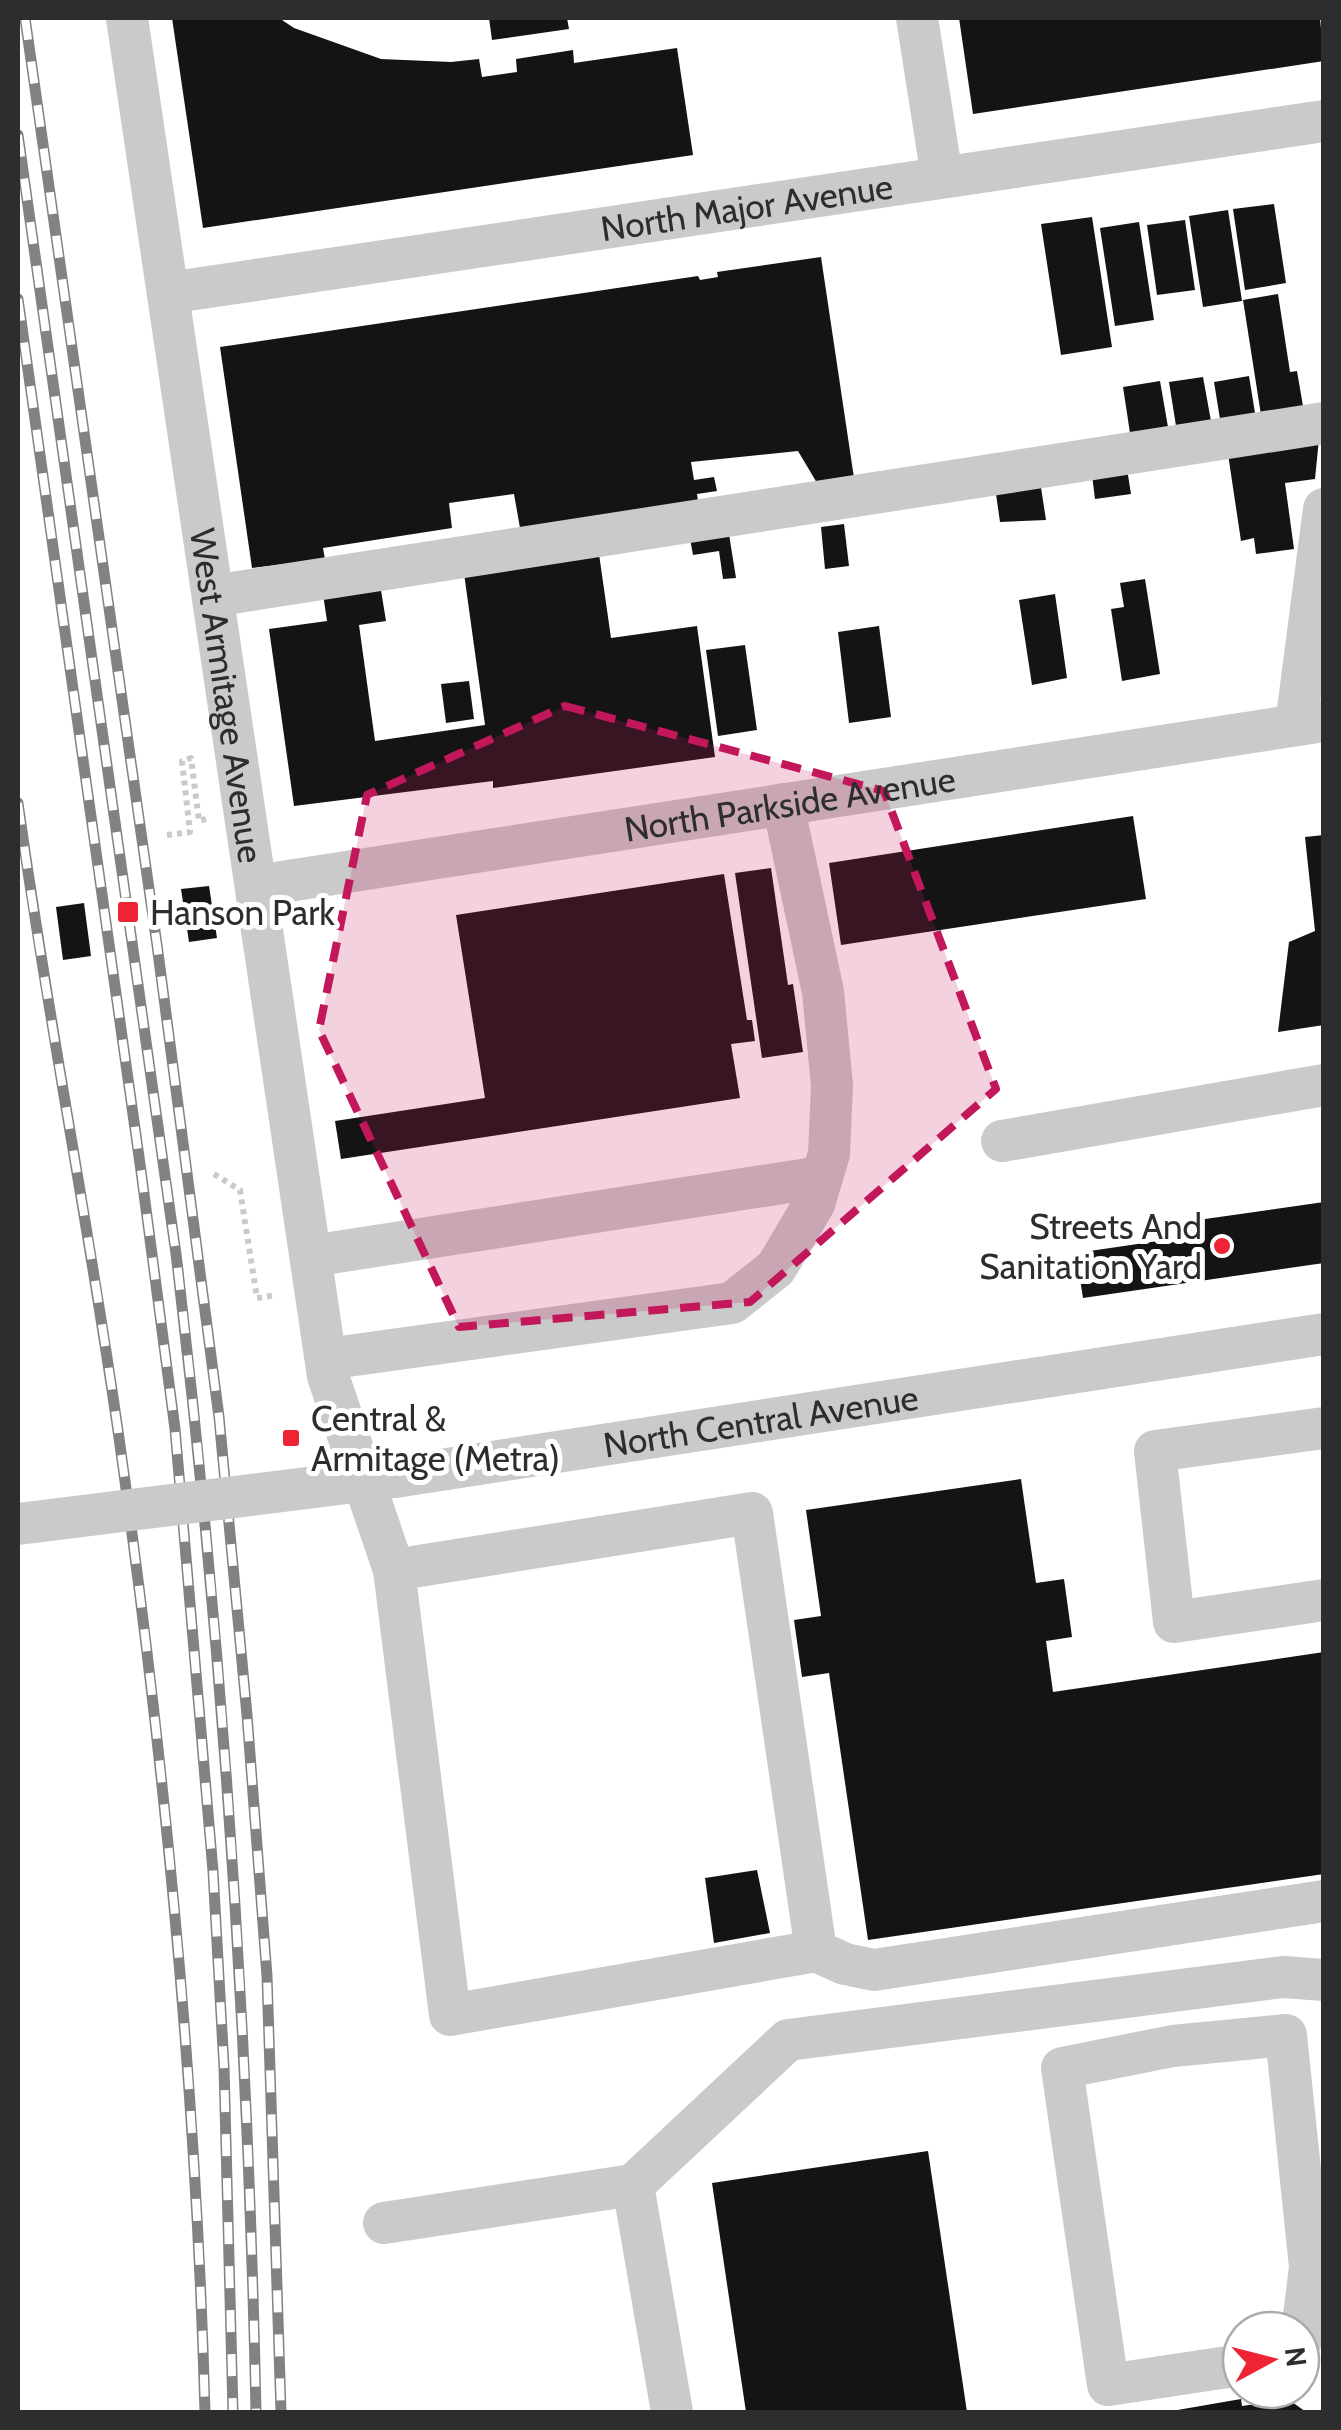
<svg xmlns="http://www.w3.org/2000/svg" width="1341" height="2430" viewBox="0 0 1341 2430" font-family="Cabin,sans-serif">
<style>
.building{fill:#141414}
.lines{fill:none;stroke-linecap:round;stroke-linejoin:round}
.path{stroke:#cacaca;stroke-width:6;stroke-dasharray:5 5;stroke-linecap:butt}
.minor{stroke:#cacaca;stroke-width:42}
.rail-casing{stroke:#828282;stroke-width:11}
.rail{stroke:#fff;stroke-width:8;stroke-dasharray:22;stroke-linecap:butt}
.minor-bridge{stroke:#cacaca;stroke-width:42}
.marked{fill:#c2185b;fill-opacity:0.2;stroke:#c2185b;stroke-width:8;stroke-dasharray:20 12;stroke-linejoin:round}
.poi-dot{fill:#ee2435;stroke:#fff;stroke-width:4}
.labels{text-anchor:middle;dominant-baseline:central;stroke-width:10;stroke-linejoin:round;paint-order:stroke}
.street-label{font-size:35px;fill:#2d2d2d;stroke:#fff}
.poi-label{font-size:35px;fill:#2d2d2d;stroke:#fff;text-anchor:start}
</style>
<rect width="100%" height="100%" fill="#fff"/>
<!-- building -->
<path class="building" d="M172 18H279L294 28 381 59 451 62 479 59 482 77 517 72 516 59 573 50 574 63 677 48 693 155 203 228Z
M489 18H567L569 29 492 40Z
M959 18H1320L1324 61 973 114Z
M1274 204 1286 283 1245 290 1233 209Z
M1228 210 1242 301 1203 307 1189 216Z
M1092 217 1112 347 1061 355 1041 224Z
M1185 220 1195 290 1157 295 1147 225Z
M1139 222 1154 320 1115 326 1100 228Z
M821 257 854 478 817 483 798 451 691 462 694 480 714 477 717 491 697 494 698 501 520 528 514 494 449 503 452 528 323 548 325 559 252 568 220 347 698 276 700 280 718 277 717 272Z
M1278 294 1290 372 1297 371 1303 406 1261 415 1243 300Z
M1249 376 1255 413 1220 419 1214 382Z
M1203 377 1211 421 1176 426 1169 382Z
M1160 381 1168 427 1130 433 1123 387Z
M1319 439 1315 479 1285 483 1294 549 1256 554 1254 538 1241 541 1228 454Z
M1127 469 1131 494 1095 499 1092 475Z
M1040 481 1046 520 1000 522 995 487Z
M844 524 849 566 825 569 821 527Z
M728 528 736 578 723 579 719 551 693 555 689 533Z
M598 547 611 638 697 626 715 757 493 788V781L294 806 269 629 327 621 322 587 379 578 386 621 359 625 375 741 485 725 463 566Z
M1145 579 1160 674 1122 681 1111 609 1124 607 1120 583Z
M1055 594 1067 678 1032 685 1019 600Z
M879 626 891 717 849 723 838 632Z
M745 645 757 730 718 736 706 650Z
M469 681 474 719 446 723 441 684Z
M1133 816 1146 899 841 945 829 863Z
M1324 835V1025L1278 1032 1289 942 1315 931 1305 837Z
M771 868 788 985 793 984 803 1052 762 1058 735 873Z
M724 874 747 1020H752L755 1041 731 1044 740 1098 341 1159 335 1121 485 1098 456 915Z
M209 886 217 938 189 942 181 889Z
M84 903 91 956 63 960 56 907Z
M1324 1202V1263L1083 1298 1076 1253 1165 1240 1163 1225Z
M1021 1479 1036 1583 1064 1579 1072 1637 1046 1641 1053 1692 1324 1652V1874L868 1940 829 1673 802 1677 794 1620 821 1616 806 1510Z
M757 1870 770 1933 714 1943 705 1878Z
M928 2151 967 2412H746L712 2183Z
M1241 2399 1242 2406 1288 2399 1306 2412H1166Z"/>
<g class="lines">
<!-- path -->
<path class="path" d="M167 835 190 832 182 761 191 758 199 821 206 819
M214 1174 240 1190 257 1298 276 1295"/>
<!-- minor -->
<g class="minor">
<path id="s1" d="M127 18 328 1376 394 1570 450 2015 816 1951"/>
<path d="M917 18 942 177"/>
<path id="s2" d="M168 293 1324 121"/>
<path d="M213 596 1324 423"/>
<path d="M1296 725 1324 509"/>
<path id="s3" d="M256 886 1324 721"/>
<path d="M1002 1141 1324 1085"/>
<path d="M311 1256 821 1177"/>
<path d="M326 1359 732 1303 776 1268 814 1204 829 1154 832 1085 823 992 783 804"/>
<path d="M1324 1428 1155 1451 1174 1622 1324 1600"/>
<path id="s4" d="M395 1477 1324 1334"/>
<path d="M394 1570 752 1513 816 1951 845 1964 874 1970 1324 1901"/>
<path d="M384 2223 633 2185"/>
<path d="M1241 2365 1108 2385 1062 2068 1173 2046 1286 2035 1310 2267 1301 2340"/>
<path d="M672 2412 633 2185 788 2040 1283 1977 1324 1980"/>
</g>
<defs>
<path id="rail" d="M25 18 157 945 219 1417 247 1715 267 1976 281 2412
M18 135 176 1254C222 1640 248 2024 256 2412
M18 299 141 1171 175 1429 213 1871 224 2067 233 2412
M18 803C47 1013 88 1221 118 1431 164 1756 196 2084 205 2412"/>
</defs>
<!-- rail casing -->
<use href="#rail" class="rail-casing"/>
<!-- rail -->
<use href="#rail" class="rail"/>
<!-- minor-bridge -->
<path class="minor-bridge" d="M18 1524 395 1477"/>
</g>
<!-- marked area -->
<path class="marked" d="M565 706 884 791 996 1089 750 1302 459 1327 319 1030 367 795Z"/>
<!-- markers -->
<g class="poi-dot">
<rect x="116" y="900" width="24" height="24" rx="5"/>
<circle cx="1222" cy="1246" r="10"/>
<rect x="281" y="1428" width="20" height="20" rx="5"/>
</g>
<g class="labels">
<!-- street labels -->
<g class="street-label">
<text stroke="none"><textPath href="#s2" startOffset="585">North Major Avenue</textPath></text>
<text stroke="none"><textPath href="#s1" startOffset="685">West Armitage Avenue</textPath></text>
<text stroke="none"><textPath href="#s3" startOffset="540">North Parkside Avenue</textPath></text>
<text stroke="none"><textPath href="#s4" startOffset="370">North Central Avenue</textPath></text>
</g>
<!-- poi labels -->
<g class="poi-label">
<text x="150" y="912">Hanson Park</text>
<text x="1202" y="1226" text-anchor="end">Streets And<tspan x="1202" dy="40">Sanitation Yard</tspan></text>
<text x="311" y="1418">Central &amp;<tspan x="311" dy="40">Armitage (Metra)</tspan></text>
</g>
</g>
<!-- border -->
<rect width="1341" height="2430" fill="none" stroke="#2d2d2d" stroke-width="40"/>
<!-- north arrow -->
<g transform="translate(1271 2360) rotate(83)"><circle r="48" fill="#ffffff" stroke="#ababab" stroke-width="2.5"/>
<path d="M0-8L18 38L0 25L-18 38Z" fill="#ee2435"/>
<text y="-15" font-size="28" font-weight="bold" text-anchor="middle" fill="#2d2d2d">N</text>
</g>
</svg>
